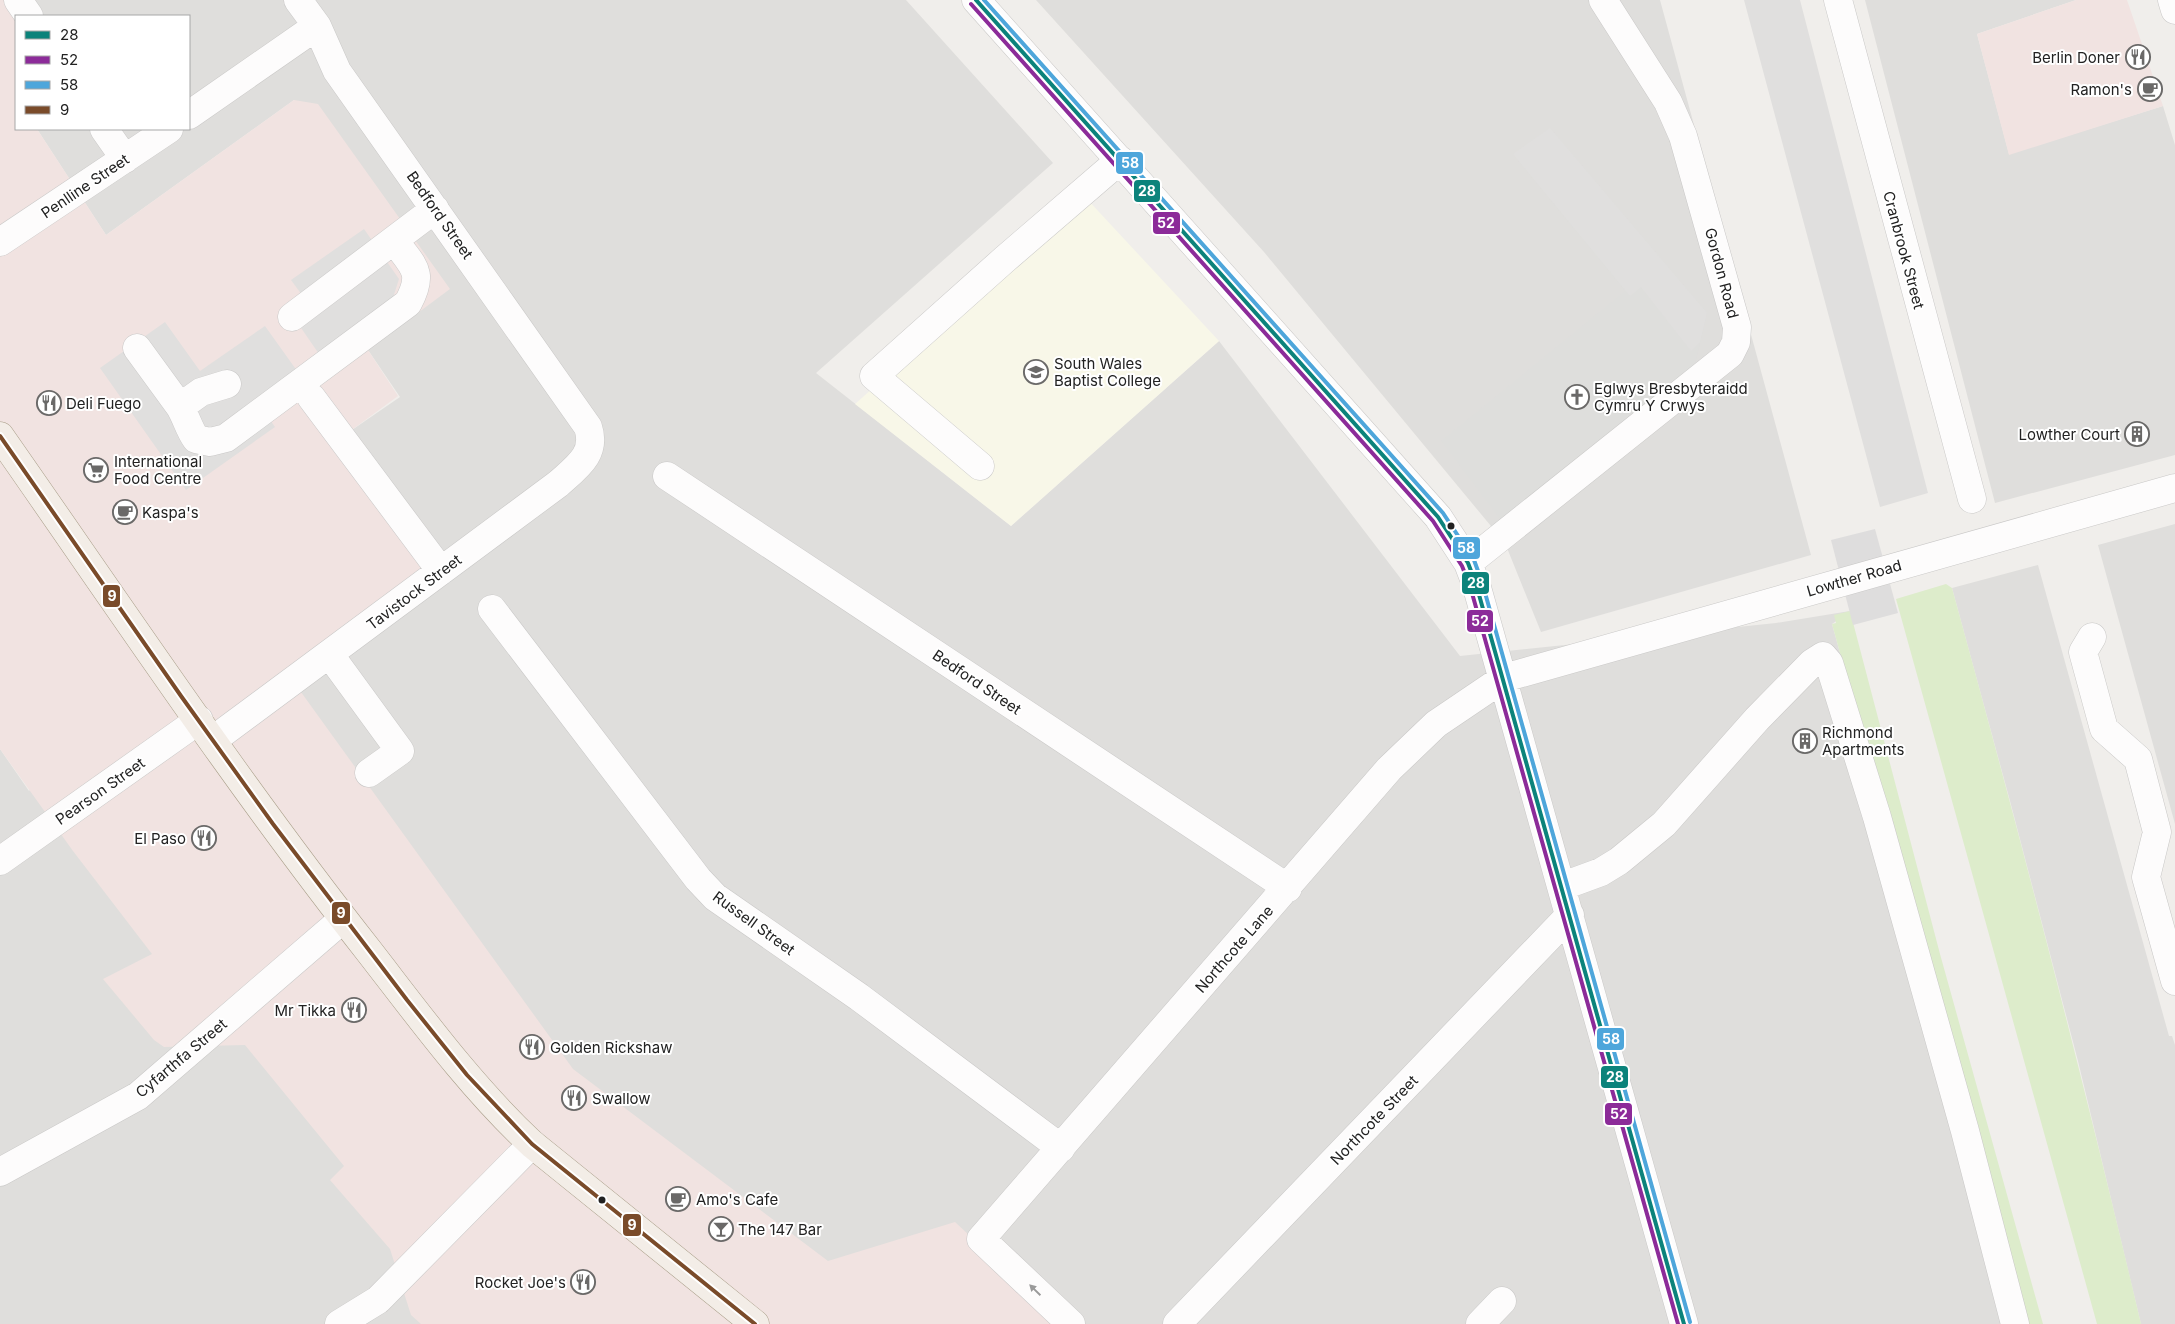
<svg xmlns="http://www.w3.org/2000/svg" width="2175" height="1324" viewBox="0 0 2175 1324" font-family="Inter,sans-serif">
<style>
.residential{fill:#dfdedc}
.commercial{fill:#f1e3e1}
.education{fill:#f8f7e8}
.religious{fill:#dededc}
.grass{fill:#ddeccb}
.parking{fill:#e0dfde}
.pier{fill:#dedddd}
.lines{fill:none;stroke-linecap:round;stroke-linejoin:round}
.minor-casing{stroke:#c9c8c7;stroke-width:29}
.major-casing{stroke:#a79c86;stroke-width:29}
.minor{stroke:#fdfcfc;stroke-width:28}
.major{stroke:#f3ede7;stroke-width:28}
.bus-1-casing{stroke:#fff;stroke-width:8}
.bus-2-casing{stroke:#fff;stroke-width:8}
.bus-3-casing{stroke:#fff;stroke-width:8}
.bus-4-casing{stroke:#fff;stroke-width:8}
.bus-1{stroke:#0c837b;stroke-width:4}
.bus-2{stroke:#8c2b99;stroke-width:4}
.bus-3{stroke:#4ea6db;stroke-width:4}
.bus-4{stroke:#7a4b2a;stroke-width:4}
.oneway{fill:#9a9a9a}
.bus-dot{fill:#222;stroke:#fff;stroke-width:2}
.labels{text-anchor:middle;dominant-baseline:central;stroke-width:4;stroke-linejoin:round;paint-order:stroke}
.poi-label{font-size:15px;fill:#222;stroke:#fff;text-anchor:start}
.street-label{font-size:15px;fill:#222;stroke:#fff}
.line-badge{stroke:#fff;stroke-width:2}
.badge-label{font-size:14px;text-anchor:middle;font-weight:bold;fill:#fff}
</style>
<rect width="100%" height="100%" fill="#f0eeeb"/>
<!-- residential -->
<path class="residential" d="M5 0H906L1053 163 816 373 1011 526 1219 341 1460 656 1776 623 1850 611 1832 624 2026 1324H0V749L29 791 349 432 400 397 368 350 294 100 106 235 37 129H189V16H16Z
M1036 0H1660L1811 555 1541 632 1505 543 1264 252Z
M1865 0H2076L1977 34 2009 154 2163 106 2175 145V455L1995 503Z
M2175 524V824L2098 545Z
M2038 565 2169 1036H2172L2175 1045V1324H2141L2078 1061 2010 801 1952 588Z"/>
<!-- commercial -->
<path class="commercial" d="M0 0H5L16 16V129H37L106 235 294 100 318 104 450 289 368 350 398 396 349 432 449 575 293 681 573 1069 828 1261 955 1222 1064 1324H421L411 1315 390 1249 330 1180 344 1166 245 1045 164 1047 154 1040 103 979 152 954 73 851 0 749Z
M2076 0H2127L2163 106 2009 155 1977 34Z"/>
<!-- education -->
<path class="education" d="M1086 198 1219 341 1011 526 855 404Z"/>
<!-- religious -->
<path class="religious" d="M1550 128 1707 313 1695 364 1500 519 1441 441 1625 291 1513 154Z"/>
<!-- grass -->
<path class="grass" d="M1946 584 1952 588C2019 832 2083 1077 2141 1324H2097L1896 599Z
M1850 611 1940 954 2043 1324H2026L1832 624 1836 623 1834 615Z"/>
<!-- parking -->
<path class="parking" d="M1744 0H1800L1928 493 1880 507Z
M1550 128 1707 313 1700 342 1691 351 1641 287 1630 296 1513 154Z
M364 229 399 279 391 304 319 354 286 306 302 295 291 280Z
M165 322 200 371 265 326 300 375 259 404 275 427 186 490 100 368Z"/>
<!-- pier -->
<path class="pier" d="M1875 529 1898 613 1853 625 1831 540Z"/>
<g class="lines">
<defs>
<path id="minor" d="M18 0 29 16
M976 0 1438 517 1468 563 1476 584 1684 1324
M1838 0 1972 499
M2172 0 2175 10
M189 115 317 26
M104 129 125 159
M0 242 169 129
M292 317 435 209
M137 348 180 407C186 417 189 429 196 439L210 442 226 438 408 303C425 271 413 267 394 240
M311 397 441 571
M180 407 201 392 227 384
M980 466 874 376 1005 259 1120 160
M667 476 1288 888
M1468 563 1730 354 1736 342 1737 327 1683 136 1668 102 1603 0
M492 609 698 879 715 897 859 997 1061 1148
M2092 637 2083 652 2104 729 2138 759 2157 832 2146 877 2175 981
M330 655 400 751 369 773
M213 740 558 484C577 467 597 454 588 427L337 71 317 26 298 0
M0 861 199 720
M1563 886 1601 872 1619 861 1664 824 1757 719 1812 663 1823 656 1829 663 1877 817 1965 1131 2015 1324
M0 1172 138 1096 343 919
M339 1324 378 1300 532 1144
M1071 1324 981 1239 1389 769 1436 724 1504 678 2175 488
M1177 1324 1570 915
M1480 1324 1502 1301"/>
<path id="major" d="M0 436C121 609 238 785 368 950 420 1017 470 1086 532 1144L755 1324"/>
</defs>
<!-- minor casing -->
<use href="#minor" class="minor-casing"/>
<!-- major casing -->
<use href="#major" class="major-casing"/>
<!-- minor -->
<use href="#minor" class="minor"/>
<!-- major -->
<use href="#major" class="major"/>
<defs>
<path id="bus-1" d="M976 0 1438 517 1468 563 1476 584 1684 1324"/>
<path id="bus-2" d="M971 4 1433 521 1462 566 1470 586 1678 1324"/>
<path id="bus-3" d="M984 0 1443 513 1474 560 1482 582 1690 1322"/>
<path id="bus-4" d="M0 436 181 696 273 824 407 1000 467 1075 532 1144 755 1324"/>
</defs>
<!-- bus-1 casing -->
<use href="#bus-1" class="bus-1-casing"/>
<!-- bus-2 casing -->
<use href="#bus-2" class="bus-2-casing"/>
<!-- bus-3 casing -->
<use href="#bus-3" class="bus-3-casing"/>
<!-- bus-4 casing -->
<use href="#bus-4" class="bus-4-casing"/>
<!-- bus-1 -->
<use href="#bus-1" class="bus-1"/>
<!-- bus-2 -->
<use href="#bus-2" class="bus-2"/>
<!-- bus-3 -->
<use href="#bus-3" class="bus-3"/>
<!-- bus-4 -->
<use href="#bus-4" class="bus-4"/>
</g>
<!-- one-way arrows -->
<defs><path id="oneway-solid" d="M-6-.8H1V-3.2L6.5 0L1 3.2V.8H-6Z" transform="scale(1.25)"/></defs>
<use class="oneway" href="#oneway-solid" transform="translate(1035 1290) rotate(-136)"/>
<!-- icons -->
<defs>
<symbol id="restaurant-ring" viewBox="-11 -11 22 22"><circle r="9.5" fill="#fff" stroke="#6a6968" stroke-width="1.5"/><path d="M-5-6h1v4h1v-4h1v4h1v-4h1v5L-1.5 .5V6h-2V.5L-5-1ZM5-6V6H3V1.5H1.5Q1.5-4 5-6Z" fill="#6a6968"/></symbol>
<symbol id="cafe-ring" viewBox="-11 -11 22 22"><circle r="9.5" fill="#fff" stroke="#6a6968" stroke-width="1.5"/><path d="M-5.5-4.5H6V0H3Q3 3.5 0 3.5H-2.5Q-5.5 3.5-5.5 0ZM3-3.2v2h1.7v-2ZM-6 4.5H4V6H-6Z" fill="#6a6968"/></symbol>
<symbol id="university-ring" viewBox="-11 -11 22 22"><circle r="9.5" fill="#fff" stroke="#6a6968" stroke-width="1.5"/><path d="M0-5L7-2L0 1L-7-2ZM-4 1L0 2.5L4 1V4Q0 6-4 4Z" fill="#6a6968"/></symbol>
<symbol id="church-ring" viewBox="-11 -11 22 22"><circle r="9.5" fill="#fff" stroke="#6a6968" stroke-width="1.5"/><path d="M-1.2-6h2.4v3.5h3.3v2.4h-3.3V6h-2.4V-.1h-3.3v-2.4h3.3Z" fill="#6a6968"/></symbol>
<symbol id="building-ring" viewBox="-11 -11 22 22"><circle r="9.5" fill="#fff" stroke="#6a6968" stroke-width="1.5"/><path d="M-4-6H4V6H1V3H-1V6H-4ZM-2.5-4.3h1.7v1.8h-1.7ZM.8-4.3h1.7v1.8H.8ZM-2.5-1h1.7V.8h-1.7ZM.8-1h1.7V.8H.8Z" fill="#6a6968"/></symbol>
<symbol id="supermarket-ring" viewBox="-11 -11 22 22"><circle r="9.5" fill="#fff" stroke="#6a6968" stroke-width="1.5"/><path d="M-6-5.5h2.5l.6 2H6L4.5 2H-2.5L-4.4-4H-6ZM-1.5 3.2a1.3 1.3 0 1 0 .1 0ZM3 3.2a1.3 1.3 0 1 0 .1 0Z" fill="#6a6968"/></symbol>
<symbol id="bar-ring" viewBox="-11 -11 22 22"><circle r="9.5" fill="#fff" stroke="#6a6968" stroke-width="1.5"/><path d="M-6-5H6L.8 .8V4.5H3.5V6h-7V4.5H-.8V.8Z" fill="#6a6968"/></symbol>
</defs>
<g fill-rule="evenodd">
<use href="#restaurant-ring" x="2124" y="43" width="28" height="28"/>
<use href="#cafe-ring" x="2136" y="75" width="28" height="28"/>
<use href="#university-ring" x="1022" y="358" width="28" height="28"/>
<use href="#church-ring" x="1563" y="383" width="28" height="28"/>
<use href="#restaurant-ring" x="35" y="389" width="28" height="28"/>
<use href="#building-ring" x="2123" y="420" width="28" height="28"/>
<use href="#supermarket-ring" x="82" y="456" width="28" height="28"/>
<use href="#cafe-ring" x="111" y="498" width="28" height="28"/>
<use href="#building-ring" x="1791" y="727" width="28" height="28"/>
<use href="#restaurant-ring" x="190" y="824" width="28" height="28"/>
<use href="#restaurant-ring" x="340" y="996" width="28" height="28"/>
<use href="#restaurant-ring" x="518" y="1033" width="28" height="28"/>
<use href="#restaurant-ring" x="560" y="1084" width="28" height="28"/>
<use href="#cafe-ring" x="664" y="1185" width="28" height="28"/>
<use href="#bar-ring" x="707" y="1215" width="28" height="28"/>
<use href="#restaurant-ring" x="569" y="1268" width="28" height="28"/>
</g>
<!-- markers -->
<g class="bus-dot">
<circle cx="1451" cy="526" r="4.5"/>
<circle cx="602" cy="1200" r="4.5"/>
</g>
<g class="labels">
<!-- poi labels -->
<g class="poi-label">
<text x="2120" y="57" text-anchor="end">Berlin Doner</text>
<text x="2132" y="89" text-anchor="end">Ramon's</text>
<text x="1054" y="363">South Wales<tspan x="1054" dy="17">Baptist College</tspan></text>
<text x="1594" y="388">Eglwys Bresbyteraidd<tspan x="1594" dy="17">Cymru Y Crwys</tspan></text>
<text x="66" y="403">Deli Fuego</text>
<text x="2120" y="434" text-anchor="end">Lowther Court</text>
<text x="114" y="461">International<tspan x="114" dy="17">Food Centre</tspan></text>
<text x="142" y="512">Kaspa's</text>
<text x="1822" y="732">Richmond<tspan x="1822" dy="17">Apartments</tspan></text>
<text x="186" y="838" text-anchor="end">El Paso</text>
<text x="336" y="1010" text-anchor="end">Mr Tikka</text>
<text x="550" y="1047">Golden Rickshaw</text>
<text x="592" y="1098">Swallow</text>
<text x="696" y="1199">Amo's Cafe</text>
<text x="738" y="1229">The 147 Bar</text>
<text x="566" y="1282" text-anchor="end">Rocket Joe's</text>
</g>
<!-- street labels -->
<g class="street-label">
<text transform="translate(85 186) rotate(-34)">Penlline Street</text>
<text transform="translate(440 215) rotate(55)">Bedford Street</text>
<text transform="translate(1904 250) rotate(75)">Cranbrook Street</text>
<text transform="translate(1722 273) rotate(75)">Gordon Road</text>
<text transform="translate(1854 578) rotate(-16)">Lowther Road</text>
<text transform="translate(414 592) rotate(-37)">Tavistock Street</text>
<text transform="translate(977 682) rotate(34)">Bedford Street</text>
<text transform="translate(100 791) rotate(-35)">Pearson Street</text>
<text transform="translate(754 923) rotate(36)">Russell Street</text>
<text transform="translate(1234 949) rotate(-49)">Northcote Lane</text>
<text transform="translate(181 1058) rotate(-40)">Cyfarthfa Street</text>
<text transform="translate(1374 1120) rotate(-46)">Northcote Street</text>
</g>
</g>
<g class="line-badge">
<rect x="1115" y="151" width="29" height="24" rx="5" fill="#4ea6db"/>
<rect x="1133" y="179" width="28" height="24" rx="5" fill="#0c837b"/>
<rect x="1152" y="211" width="29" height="24" rx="5" fill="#8c2b99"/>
<rect x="1452" y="536" width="29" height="24" rx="5" fill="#4ea6db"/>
<rect x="1461" y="571" width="29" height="24" rx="5" fill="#0c837b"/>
<rect x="102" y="584" width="19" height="24" rx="5" fill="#7a4b2a"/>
<rect x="1466" y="609" width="28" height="24" rx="5" fill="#8c2b99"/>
<rect x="331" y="901" width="20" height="24" rx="5" fill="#7a4b2a"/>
<rect x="1596" y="1027" width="29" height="24" rx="5" fill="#4ea6db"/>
<rect x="1600" y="1065" width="29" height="24" rx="5" fill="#0c837b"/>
<rect x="1604" y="1102" width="29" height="24" rx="5" fill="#8c2b99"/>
<rect x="622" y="1213" width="20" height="24" rx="5" fill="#7a4b2a"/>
</g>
<g class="badge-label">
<text x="1130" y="168">58</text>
<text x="1147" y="196">28</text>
<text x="1166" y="228">52</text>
<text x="1466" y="553">58</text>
<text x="1476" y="588">28</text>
<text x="112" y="601">9</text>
<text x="1480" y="626">52</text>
<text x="341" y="918">9</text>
<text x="1611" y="1044">58</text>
<text x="1615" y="1082">28</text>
<text x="1619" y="1119">52</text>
<text x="632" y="1230">9</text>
</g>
<!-- legend -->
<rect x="15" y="15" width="175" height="115" fill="#ffffff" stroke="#a7a7a7"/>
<rect x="25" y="31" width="25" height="8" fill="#0c837b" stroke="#a7a7a7"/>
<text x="60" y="40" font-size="15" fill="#222222">28</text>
<rect x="25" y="56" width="25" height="8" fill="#8c2b99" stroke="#a7a7a7"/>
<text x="60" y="65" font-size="15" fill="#222222">52</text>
<rect x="25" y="81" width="25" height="8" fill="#4ea6db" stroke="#a7a7a7"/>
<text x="60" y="90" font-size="15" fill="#222222">58</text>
<rect x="25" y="106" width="25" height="8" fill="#7a4b2a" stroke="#a7a7a7"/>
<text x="60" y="115" font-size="15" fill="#222222">9</text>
</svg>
